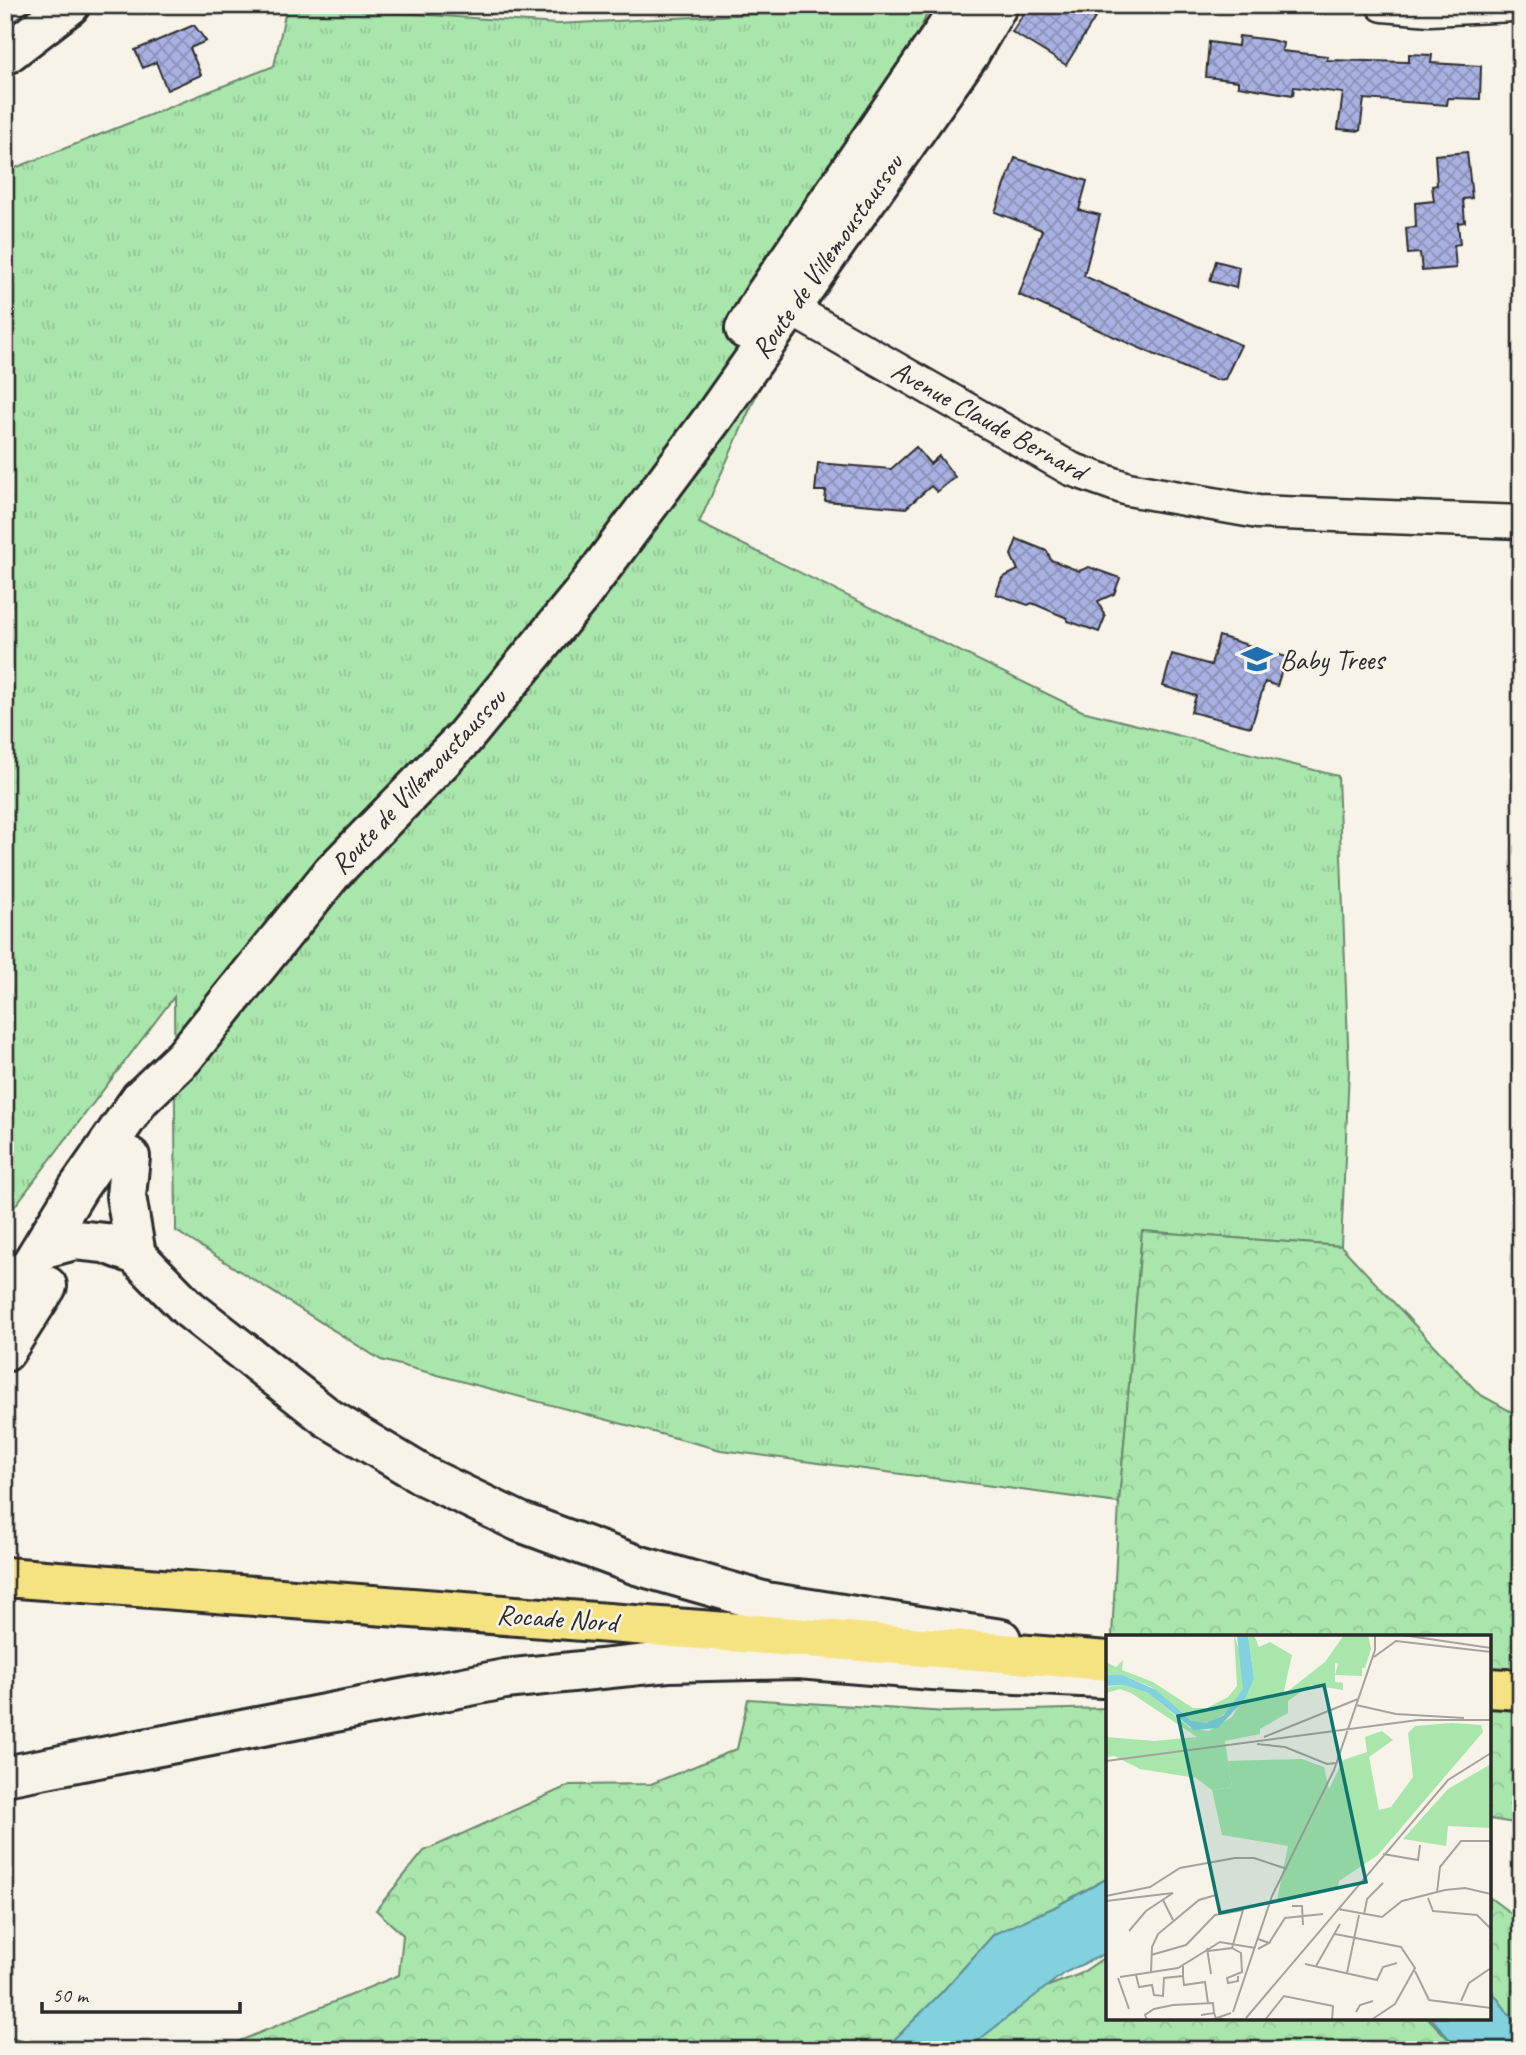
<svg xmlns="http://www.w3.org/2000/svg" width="1526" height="2055" viewBox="0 0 1526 2055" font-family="Caveat,sans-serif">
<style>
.grass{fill:url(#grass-tufts);stroke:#6a886c;stroke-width:2}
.forest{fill:url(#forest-crowns);stroke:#6a886c;stroke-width:2}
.water{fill:#82d1df;stroke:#5f8f97;stroke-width:2}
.building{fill:url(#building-cross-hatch);stroke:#2b2b2b;stroke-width:2}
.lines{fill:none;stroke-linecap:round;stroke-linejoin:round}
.street-casing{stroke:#2b2b2b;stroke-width:37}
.secondary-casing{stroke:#2b2b2b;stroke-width:44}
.primary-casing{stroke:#2b2b2b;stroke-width:44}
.street{stroke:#f7f3e8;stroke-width:32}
.secondary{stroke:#f7f3e8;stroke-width:38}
.primary{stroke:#f5e382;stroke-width:38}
.labels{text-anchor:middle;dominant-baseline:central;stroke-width:5;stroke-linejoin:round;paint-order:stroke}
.street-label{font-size:28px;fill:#2b2b2b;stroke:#f7f3e8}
.poi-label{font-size:28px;fill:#2b2b2b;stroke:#f7f3e8;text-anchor:start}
.inset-road{fill:none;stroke:#a5a39c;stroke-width:2}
.view{fill:#0f766e;fill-opacity:0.15;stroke:#0f766e;stroke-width:3.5}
.inset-edge{fill:none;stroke:#2b2b2b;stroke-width:3.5}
</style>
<defs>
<pattern id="grass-tufts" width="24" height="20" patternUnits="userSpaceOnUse" patternTransform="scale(1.75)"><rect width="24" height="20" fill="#a9e6ac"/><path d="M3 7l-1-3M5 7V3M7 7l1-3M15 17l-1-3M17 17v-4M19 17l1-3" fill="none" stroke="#92c594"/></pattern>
<pattern id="forest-crowns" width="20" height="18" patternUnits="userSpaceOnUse" patternTransform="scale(1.75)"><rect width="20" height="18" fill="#a9e6ac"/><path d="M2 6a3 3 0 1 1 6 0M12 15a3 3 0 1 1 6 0" fill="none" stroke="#92c594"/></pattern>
<pattern id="building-cross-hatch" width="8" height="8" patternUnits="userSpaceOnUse" patternTransform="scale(1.75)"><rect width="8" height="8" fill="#a9b1e2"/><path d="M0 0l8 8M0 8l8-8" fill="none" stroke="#8a90b7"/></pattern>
</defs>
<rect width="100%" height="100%" fill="#f7f3e8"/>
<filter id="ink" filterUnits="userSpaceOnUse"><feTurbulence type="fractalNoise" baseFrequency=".0143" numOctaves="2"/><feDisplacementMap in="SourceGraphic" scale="14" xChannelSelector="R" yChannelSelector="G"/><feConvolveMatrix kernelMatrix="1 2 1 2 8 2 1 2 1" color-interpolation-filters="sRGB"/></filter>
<g filter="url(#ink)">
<!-- grass -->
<path class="grass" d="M287 5 557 24 931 5 699 523 1082 711 1338 776 1349 1070 1341 1246 1142 1231 1119 1503 721 1450 381 1360 176 1231 174 997 5 1219V172L274 66Z"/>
<!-- forest -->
<path class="forest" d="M1142 1231 1341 1246 1479 1394 1521 1417V1824L1489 1819V1637H1112L1119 1503Z
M748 1699 946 1712 1108 1708V1878L1053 1908 994 1934 942 1992 884 2050H444L435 2043 428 2050H218L399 1975 403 1935 376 1910 424 1851 570 1785 651 1784 737 1749Z
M1489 1897 1521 1921V2031L1489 1987Z
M1108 1955V2018H1428L1459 2050H949L1009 2001 1080 1974Z
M5 2035 42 2050H5Z"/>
<!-- water -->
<path class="water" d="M1108 1878V1952L1064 1973 966 2050H884L942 1992 994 1934 1053 1908Z
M1489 1987 1521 2031V2050H1459L1431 2018H1489Z"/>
<!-- building -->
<path class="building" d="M1029 5H1103L1066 65 1012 32Z
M194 25 206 41 190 48 201 75 167 90 156 62 143 68 135 50Z
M1239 36 1271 40 1283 43 1282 51 1328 56 1327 60 1409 62V54L1432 55 1431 63 1481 66 1480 99 1448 98 1447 105 1364 99 1360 131 1338 129 1343 93 1294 87 1293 95 1238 86V81L1206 77 1209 42 1238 46Z
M1467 152 1472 198 1463 199 1465 222 1458 223 1460 244 1454 245 1456 268 1422 271 1420 253 1408 254 1406 228 1416 227 1415 203 1434 201 1432 186 1437 185 1435 155Z
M1015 158 1087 181 1079 210 1100 215 1084 276 1241 345 1225 379 1216 380 1192 371 1019 295 1042 230 995 212Z
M1216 261 1239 267 1236 288 1210 281Z
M916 447 930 464 939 456 955 477 937 492 931 486 906 508 825 501 826 491H815L818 463 891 469Z
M1017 539 1047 551 1051 560 1079 571 1089 567 1120 578 1114 594 1098 601 1105 617 1099 632 1068 621 1067 618 1032 603 1028 605 996 594 1002 578 1018 570 1011 555Z
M1219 636 1286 657 1277 686 1265 682 1251 727 1191 712 1196 696 1163 686 1172 654 1211 665Z"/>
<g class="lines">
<defs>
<path id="street" d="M1383 5 1430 9 1514 5
M770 297 1071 469 1128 489 1258 512 1521 522"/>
<path id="secondary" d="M5 55 70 5
M745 329 765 295 946 29 960 5
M130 1157 126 1196 136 1255
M41 1249 75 1240 104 1243 136 1255 188 1308 328 1418 426 1477 520 1522 637 1565 766 1602 1001 1639
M5 1307 78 1188 140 1099 184 1057 332 873 463 739 582 594 713 418 970 53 998 5
M5 1352 47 1286
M5 1776 505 1679 668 1662 798 1659 932 1670 1102 1678"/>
<path id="primary" d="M5 1577 1108 1661
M1489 1688 1521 1690"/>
</defs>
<!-- street casing -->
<use href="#street" class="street-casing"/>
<!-- secondary casing -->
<use href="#secondary" class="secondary-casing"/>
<!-- primary casing -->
<use href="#primary" class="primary-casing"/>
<!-- street -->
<use href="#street" class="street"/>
<!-- secondary -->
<use href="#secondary" class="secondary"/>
<!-- primary -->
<use href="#primary" class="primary"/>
</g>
</g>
<!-- icons -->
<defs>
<symbol id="school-bare" viewBox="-9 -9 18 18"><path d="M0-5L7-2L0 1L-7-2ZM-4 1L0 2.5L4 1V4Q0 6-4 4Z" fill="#1f6fb2" stroke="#f7f3e8" stroke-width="2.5" paint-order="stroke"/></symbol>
</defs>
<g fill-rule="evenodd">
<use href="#school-bare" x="1235" y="637" width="44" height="44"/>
</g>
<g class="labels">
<!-- street labels -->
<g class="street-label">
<text transform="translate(827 256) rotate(-55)">Route de Villemoustaussou</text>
<text transform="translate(989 420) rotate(29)">Avenue Claude Bernard</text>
<text transform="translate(418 781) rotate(-47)">Route de Villemoustaussou</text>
<text transform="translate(557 1618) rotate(4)">Rocade Nord</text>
</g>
<!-- poi labels -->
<g class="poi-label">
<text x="1280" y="659">Baby Trees</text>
</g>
</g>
<!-- overview -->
<g transform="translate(1106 1635)">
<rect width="385" height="385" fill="#f7f3e8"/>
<path d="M346 88 375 90 377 97 272 220 233 246 232 252 171 265 182 211 116 200 106 155 126 152 122 126 196 124 218 132 223 154 237 125 261 117 259 102 276 96 287 105 263 122 273 175 285 172 307 142 302 98 309 91ZM385 129V193L342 191 340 211 297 204 342 154Z" fill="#a9e6ac"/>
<path d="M128 0 136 23 138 56 123 76 103 88 88 87 45 52 17 40H0V27L10 32 17 25 16 35 47 47 87 73H101L122 62 131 51ZM142 0H148L153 12 164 7 186 20 177 60 219 27 238 0H262L265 14 259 33 229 28V47L237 48V55L205 50 182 66V78L154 94V99L119 106 126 152 106 155 90 143 34 134 8 121 0 122V102L48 106 91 102 25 58 14 54 0 58V52L18 50 42 58 84 93 103 96 126 82 148 43Z" fill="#a9e6ac"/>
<path d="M233 25 256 30V41L229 40Z" fill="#a9e6ac"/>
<path d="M131 0H142L148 43 139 64 112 93 88 95 42 58 18 50 0 51V40H17L50 55 86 86 101 88 118 80 137 54Z" fill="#82d1df"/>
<path class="inset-road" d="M296 0 385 13M268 22 290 6 385 17M250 70 290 79 358 83M158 102 252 64M151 109 179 112 221 129 231 128M0 126 312 85H385M277 219 312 225 314 210M331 258 334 232 355 206H385M0 261 44 252 74 233 129 223H148L181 234M322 263 327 276 371 280 385 294M57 265 67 285M0 266 67 258M186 271H196L197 290M232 274 276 282 296 266 339 255 359 253 385 259M258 280 261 264 277 248M23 296 40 276 67 258M229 299 295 312 309 333 289 369 265 385M152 304 163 308 152 314M163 308 179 283 217 279M101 313 105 339M126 313 135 318 136 337 121 343 122 348 132 346V341M45 320 80 310 109 280 137 275 126 313 102 316M199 329 271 345 277 332 291 328M210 331 234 289M309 336 323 365 385 373M45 338 46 312 52 299 93 265 110 260M241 338 253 280M30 340 33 352 46 350 48 360 57 361 58 343 77 341V331M77 341 78 350 99 347 102 368M14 342 72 333 114 307 149 313M12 343 23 374M0 353V379M355 366 363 348 385 333M127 377 166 261 228 135 269 15V0M250 377 254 370 267 366M95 380 108 378 110 383 122 385M140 383 342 145 385 118M41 385 39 380 48 374 67 370 107 368 108 378M105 385 125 378M159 385 178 361 227 371 226 385"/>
<path class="view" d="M218 50 260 247 114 278 72 81Z"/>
<rect width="385" height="385" class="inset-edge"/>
</g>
<!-- margin -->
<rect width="1526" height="2055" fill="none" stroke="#f7f3e8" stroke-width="28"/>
<rect x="14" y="14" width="1498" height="2027" fill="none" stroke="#2b2b2b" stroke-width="2.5" filter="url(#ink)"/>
<!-- scale -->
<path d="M42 2002v10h198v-10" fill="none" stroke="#2b2b2b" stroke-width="3.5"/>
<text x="52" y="2002" font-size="21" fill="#2b2b2b" stroke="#f7f3e8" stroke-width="5" paint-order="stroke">50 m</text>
</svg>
